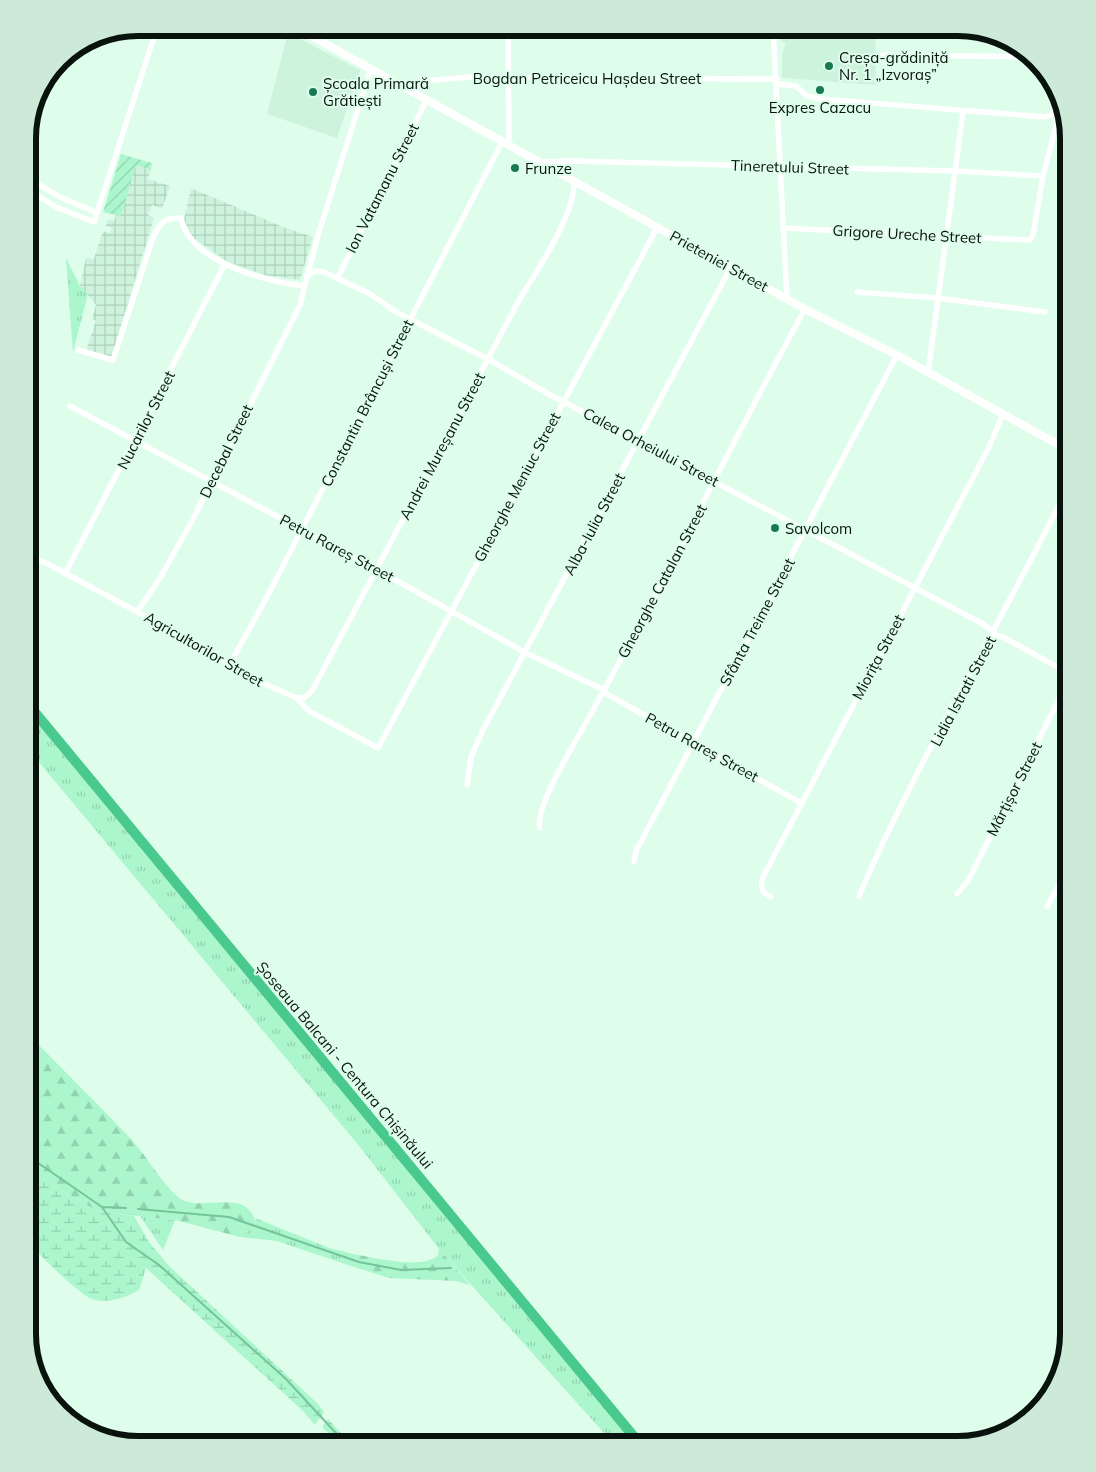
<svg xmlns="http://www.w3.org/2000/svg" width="1096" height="1472" viewBox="0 0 1096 1472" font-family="Mulish,sans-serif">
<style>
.built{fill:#cdf3dd}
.industrial{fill:url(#industrial-grid)}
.grass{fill:url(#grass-tufts)}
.forest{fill:url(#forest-firs)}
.wetland{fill:url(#wetland-marsh)}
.garden{fill:url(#garden-furrows)}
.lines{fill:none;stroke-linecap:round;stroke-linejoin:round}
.stream{stroke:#75c49a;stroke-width:2}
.street{stroke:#fff;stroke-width:5.5}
.secondary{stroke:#fff;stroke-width:8}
.highway{stroke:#4ac98e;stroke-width:10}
.poi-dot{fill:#197a51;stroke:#defdeb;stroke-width:2}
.labels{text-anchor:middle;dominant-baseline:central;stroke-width:4;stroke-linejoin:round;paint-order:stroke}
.poi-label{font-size:15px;fill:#08130d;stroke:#defdeb;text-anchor:start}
.street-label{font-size:15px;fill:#08130d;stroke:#defdeb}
.rim{fill:none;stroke:#08130d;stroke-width:6}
</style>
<defs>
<pattern id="industrial-grid" width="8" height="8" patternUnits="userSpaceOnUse" patternTransform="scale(1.25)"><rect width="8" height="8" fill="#cdf3dd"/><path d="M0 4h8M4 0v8" fill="none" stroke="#afcfbc"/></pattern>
<pattern id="grass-tufts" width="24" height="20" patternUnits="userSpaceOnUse" patternTransform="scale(1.25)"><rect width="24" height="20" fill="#abf6cd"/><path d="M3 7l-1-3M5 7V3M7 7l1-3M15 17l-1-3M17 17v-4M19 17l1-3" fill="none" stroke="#92d2af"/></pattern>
<pattern id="forest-firs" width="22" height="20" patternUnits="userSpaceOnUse" patternTransform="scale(1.25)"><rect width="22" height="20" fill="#abf6cd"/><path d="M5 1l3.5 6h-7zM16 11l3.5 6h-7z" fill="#92d2af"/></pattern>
<pattern id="wetland-marsh" width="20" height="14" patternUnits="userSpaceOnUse" patternTransform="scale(1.25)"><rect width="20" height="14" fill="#abf6cd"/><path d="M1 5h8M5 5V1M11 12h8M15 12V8" fill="none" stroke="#92d2af"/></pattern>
<pattern id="garden-furrows" width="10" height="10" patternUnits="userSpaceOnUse" patternTransform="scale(1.25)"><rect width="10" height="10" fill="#abf6cd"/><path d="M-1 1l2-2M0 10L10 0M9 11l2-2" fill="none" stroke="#92d2af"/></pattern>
</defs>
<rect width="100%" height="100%" fill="#defdeb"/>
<!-- built -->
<path class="built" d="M781 28H875L876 85 782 78V53L786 44 781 40Z
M288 33 360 70 337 138 267 114Z"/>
<!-- industrial -->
<path class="industrial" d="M136 165 151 170 148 179 170 186 162 209 152 205 148 215 154 218 111 358 86 350 96 321 92 319 96 305 80 286 86 258 94 259 103 231 110 233 112 228 106 226 108 219 114 221 116 215 121 216Z
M191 188 283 227 313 237 300 280 265 275 228 262 192 237 184 220Z"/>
<!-- grass -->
<path class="grass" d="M66 258 80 286 88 294 73 352Z
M28 709 635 1444H614L439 1249 360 1147 28 749Z
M140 1216 175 1220 163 1250Z
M255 1218 329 1248 358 1255 354 1267 277 1241 240 1237 256 1225Z"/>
<!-- forest -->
<path class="forest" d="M28 1034C62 1069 98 1104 132 1140 148 1158 160 1181 178 1197 198 1215 249 1184 256 1225L240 1237 175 1220 99 1212 28 1171Z
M439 1249 470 1285 456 1281 389 1278 354 1267 358 1255C377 1258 424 1270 438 1255Z"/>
<!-- wetland -->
<path class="wetland" d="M28 1171 99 1212 134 1216 149 1242 169 1266 318 1404 324 1412 315 1425 303 1411 146 1268 139 1290C126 1298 104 1305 90 1298 73 1289 43 1257 28 1243Z
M328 1419 351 1444H339L322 1427Z"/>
<!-- garden -->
<path class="garden" d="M121 154 152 163 151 170 136 165 121 216 103 212Z"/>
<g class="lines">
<!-- stream -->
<path class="stream" d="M28 1156 102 1207 126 1242 159 1265 286 1379 346 1444
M102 1207 126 1208
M138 1209 229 1217 359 1262 401 1270 451 1268"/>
<!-- street -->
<path class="street" d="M508 28 509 145
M773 28 787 299
M883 55 1028 57
M398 83 469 77 777 79
M777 84 796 86 807 96 821 99 1045 117 1051 115 1057 106
M37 97 64 66 69 53
M540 162 572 161 955 171 1043 176
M28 178 60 197 97 213
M28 190 56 207 94 222 157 28
M783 228 1030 240 1033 235 1043 176 1056 126 1058 103
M307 276 315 271 324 272 370 294 396 312 488 359 545 392 983 624 994 632
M338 277 427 99
M857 292 937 298 1045 312
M78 350 113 360 153 238C159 224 164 217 181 218 190 263 266 281 304 286
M928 373 963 112
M70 406 376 569 526 653 604 690
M28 563 30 560H38L48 564 186 638 255 680 295 697 309 711 378 748 658 226
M65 574 225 264
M137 612 160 578 193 519 300 305 318 235 371 68
M993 634 1003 637 1068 673
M230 664 269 593 502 142
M603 692 801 803
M295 697 304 698 312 691 518 302C536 272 576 214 574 181
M467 785 471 757 482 732 731 267
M540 828C534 809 573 746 583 728 661 590 729 447 805 309
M634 862 636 851 897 355
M957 894 968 881 1068 681
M859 896C919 756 1001 624 1068 487
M771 897C761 893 760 886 763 877L989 447 1003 414
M1047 907 1068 867"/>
<!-- secondary -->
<path class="secondary" d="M297 28 805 309 897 355 1068 450"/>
<!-- highway -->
<path class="highway" d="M28 704 640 1444"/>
</g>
<!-- markers -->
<g class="poi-dot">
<circle cx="829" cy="66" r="5"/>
<circle cx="820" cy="90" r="5"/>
<circle cx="313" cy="92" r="5"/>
<circle cx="515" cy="168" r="5"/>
<circle cx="775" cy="528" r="5"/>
</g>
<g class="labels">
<!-- poi labels -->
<g class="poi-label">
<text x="839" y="57">Creșa-grădiniță<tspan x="839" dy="17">Nr. 1 „Izvoraș”</tspan></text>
<text x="323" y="83">Școala Primară<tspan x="323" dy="17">Grătiești</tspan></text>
<text x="820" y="107" text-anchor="middle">Expres Cazacu</text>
<text x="525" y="168">Frunze</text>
<text x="785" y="528">Savolcom</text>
</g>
<!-- street labels -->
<g class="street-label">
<text x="587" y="78">Bogdan Petriceicu Hașdeu Street</text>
<text transform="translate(790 167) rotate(2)">Tineretului Street</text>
<text transform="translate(382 188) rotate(-63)">Ion Vatamanu Street</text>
<text transform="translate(907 234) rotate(3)">Grigore Ureche Street</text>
<text transform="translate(719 261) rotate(29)">Prieteniei Street</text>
<text transform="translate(367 403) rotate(-63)">Constantin Brâncuși Street</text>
<text transform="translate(146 420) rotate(-63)">Nucarilor Street</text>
<text transform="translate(442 446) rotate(-62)">Andrei Mureșanu Street</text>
<text transform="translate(651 447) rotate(28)">Calea Orheiului Street</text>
<text transform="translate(226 451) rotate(-64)">Decebal Street</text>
<text transform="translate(517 487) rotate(-62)">Gheorghe Meniuc Street</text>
<text transform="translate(594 524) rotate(-62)">Alba-Iulia Street</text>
<text transform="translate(337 548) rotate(28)">Petru Rareș Street</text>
<text transform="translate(662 581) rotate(-62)">Gheorghe Catalan Street</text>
<text transform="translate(757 622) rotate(-62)">Sfânta Treime Street</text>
<text transform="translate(204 649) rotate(30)">Agricultorilor Street</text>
<text transform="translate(878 657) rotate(-62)">Miorița Street</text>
<text transform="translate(963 691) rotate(-62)">Lidia Istrati Street</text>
<text transform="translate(702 747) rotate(29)">Petru Rareș Street</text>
<text transform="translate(1014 789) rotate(-63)">Mărțișor Street</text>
<text transform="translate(345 1065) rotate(50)">Șoseaua Balcani - Centura Chișinăului</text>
</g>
</g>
<!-- crop -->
<path d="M0 0H1096V1472H0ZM138 36H958A102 102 0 0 1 1060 138V1334A102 102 0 0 1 958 1436H138A102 102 0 0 1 36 1334V138A102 102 0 0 1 138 36Z" fill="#cdead9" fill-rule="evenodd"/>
<path class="rim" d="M138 36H958A102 102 0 0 1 1060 138V1334A102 102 0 0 1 958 1436H138A102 102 0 0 1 36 1334V138A102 102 0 0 1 138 36Z"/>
</svg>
